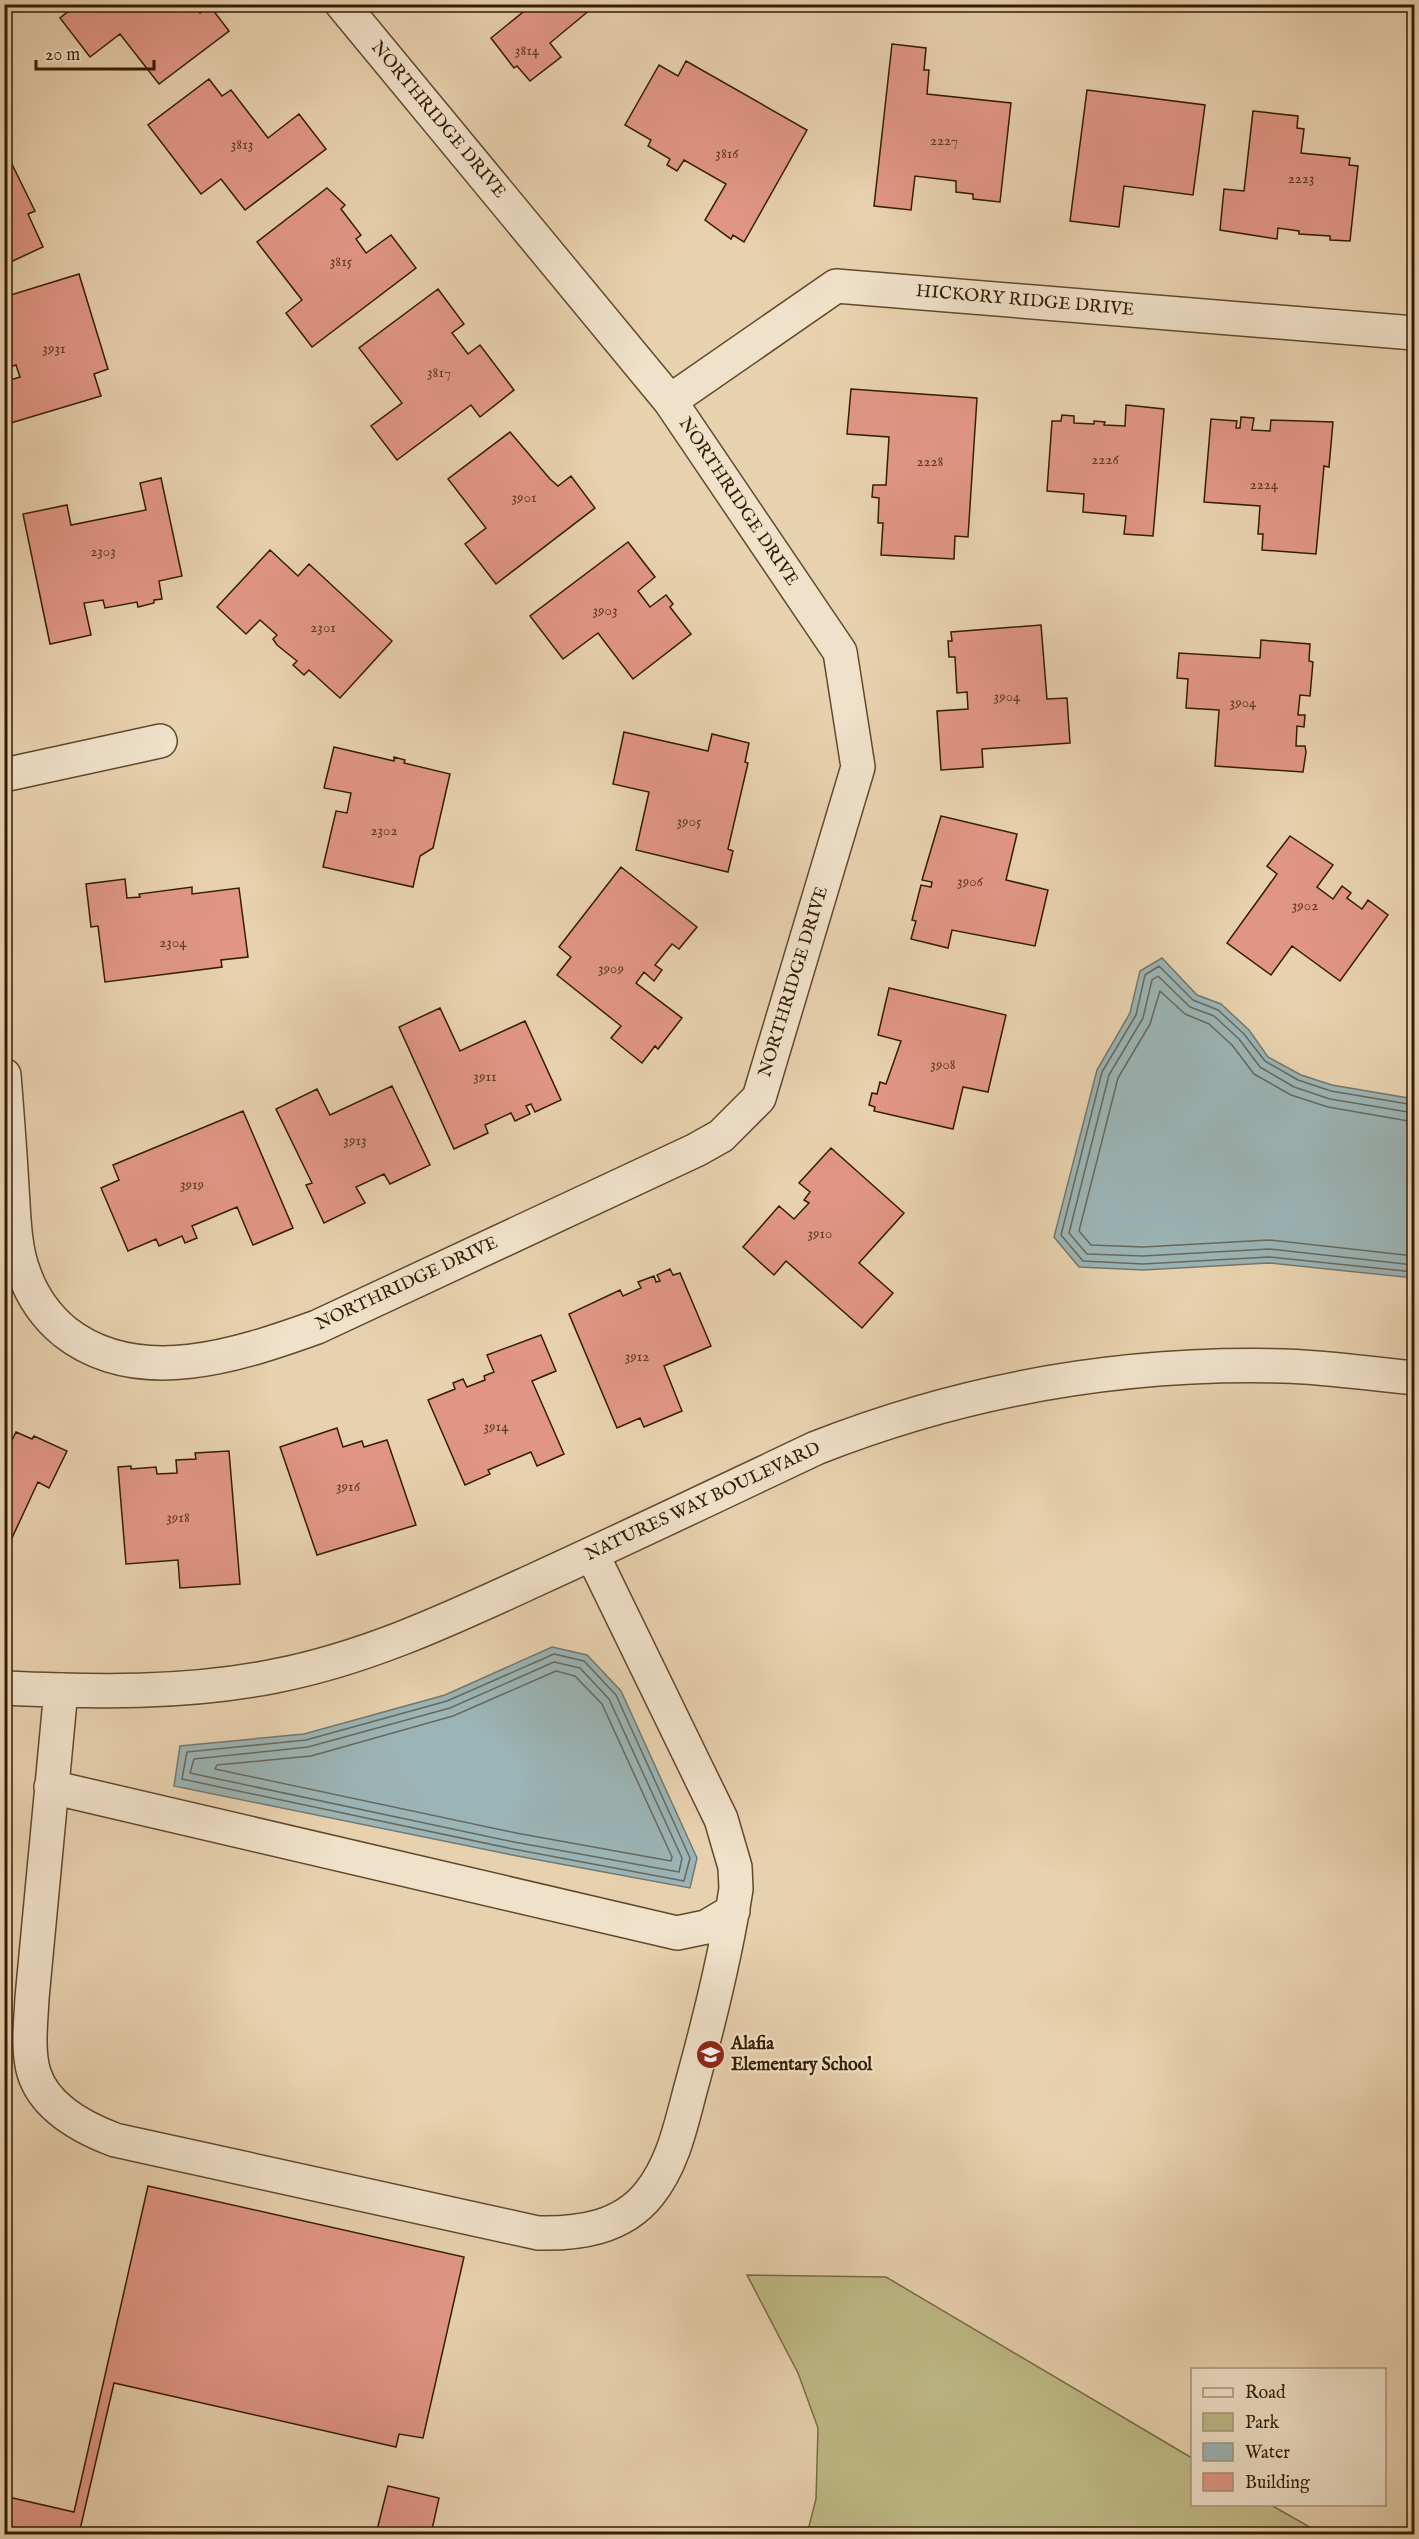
<svg xmlns="http://www.w3.org/2000/svg" width="1419" height="2539" viewBox="0 0 1419 2539" font-family="'IM FELL English',serif">
<style>
.green{fill:#beb985;stroke:#796b43;stroke-width:1.5}
.water{fill:#9bb4b5;stroke:#72786d;stroke-width:1.5}
.lines{fill:none;stroke-linecap:round;stroke-linejoin:round}
.shore{stroke:#68685b;stroke-width:1.5}
.building{fill:#e19685;stroke:#341d01;stroke-width:1.5}
.minor-casing{stroke:#614a2c;stroke-width:36}
.minor{stroke:#f0e1ca;stroke-width:33}
.labels{text-anchor:middle;dominant-baseline:central;stroke-width:4.5;stroke-linejoin:round;paint-order:stroke}
.number-label{font-size:15px;fill:#5f3b22}
.street-label{font-size:18px;fill:#341d01;stroke:#f0e1ca}
.poi-label{font-size:18px;font-weight:bold;fill:#341d01;stroke:#f0e1ca;text-anchor:start}
</style>
<rect width="100%" height="100%" fill="#e8d1ae"/>
<filter id="stains"><feTurbulence type="fractalNoise" baseFrequency=".00333" numOctaves="4"/><feColorMatrix values="0 0 0 0 .2 0 0 0 0 .09 0 0 0 0 .02 0 0 0 .5 -.17"/></filter>
<radialGradient id="worn" r=".72"><stop offset=".6" stop-color="#630" stop-opacity="0"/><stop offset="1" stop-color="#630" stop-opacity=".3"/></radialGradient>
<!-- green -->
<path class="green" d="M747 2275 886 2277 1192 2458V2504L1271 2505 1322 2534H807L816 2499 818 2428 798 2373Z"/>
<!-- water -->
<path class="water" d="M1162 958 1197 995 1221 1004 1249 1030 1268 1057 1301 1075 1332 1085 1414 1099V1278L1269 1263 1143 1270 1079 1267 1054 1237 1097 1070 1130 1013 1140 971Z
M552 1647 587 1655 621 1691 697 1858 690 1888 512 1855 174 1786 180 1746 304 1734 445 1695Z"/>
<g class="lines">
<!-- shore -->
<path class="shore" d="M1414 1105 1331 1091 1298 1080 1265 1061 1244 1034 1218 1010 1193 1000 1159 966 1145 975 1136 1015 1102 1072 1061 1235 1083 1261 1143 1264 1269 1257 1414 1272
M1414 1113 1330 1099 1294 1087 1260 1067 1239 1039 1214 1016 1190 1007 1158 976 1152 980 1143 1018 1109 1075 1069 1233 1087 1254 1143 1256 1269 1249 1414 1265
M1414 1122 1328 1107 1291 1095 1254 1074 1232 1045 1209 1024 1185 1014 1160 991 1150 1024 1118 1078 1079 1231 1091 1245 1143 1247 1269 1240 1414 1256
M554 1654 584 1661 616 1695 690 1858 684 1881 513 1849 182 1779 187 1752 306 1740 447 1701Z
M554 1662 580 1668 609 1699 682 1858 679 1872 514 1842 190 1773 194 1759 308 1747 450 1708Z
M556 1671 575 1676 602 1704 672 1857 671 1861 516 1833 215 1769 217 1765 311 1756 453 1716Z"/>
</g>
<!-- building -->
<path class="building" d="M78 4H193L200 13 210 6 229 31 159 84 120 34 90 57 60 18Z
M533 4H597L550 43 561 57 530 81 517 66 514 68 491 38Z
M892 44 926 48 924 70H929L927 94 1011 103 1000 202 973 199V194L956 192V181L915 176 911 210 874 206Z
M686 61 807 130 744 242 733 235 731 239 705 220 726 184 684 160 677 171 667 165 670 159 648 146 651 140 625 125 659 65 678 76Z
M209 79 222 96 231 90 268 138 299 114 326 149 245 210 221 179 201 194 148 125Z
M1087 90 1205 105 1193 195 1124 186 1119 227 1070 221Z
M1253 111 1298 116 1297 128 1304 129 1301 153 1350 158 1349 165 1358 166 1350 241 1330 240V236L1299 234V231L1278 228 1277 239 1220 230 1224 189 1244 191Z
M4 148 35 211 28 214 43 247 4 265Z
M327 188 345 205 341 209 361 235 356 239 366 253 391 235 416 268 312 347 286 313 302 300 257 242Z
M79 274 108 369 94 374 101 396 4 425V382L20 377 16 365 6 368 4 365V357L9 356 4 340V297Z
M438 289 464 324 452 333 468 354 480 345 514 390 480 417 471 405 397 460 371 426 402 403 359 348Z
M851 389 977 398 968 537 955 536 954 559 881 555 883 523H878L879 498 872 497 873 485H886L889 437 847 434Z
M1126 405 1164 409 1153 536 1124 534 1126 516 1083 512 1084 494 1047 491 1052 421H1061L1062 415 1074 416V423L1094 424V421L1105 422 1104 425 1125 426Z
M1241 417 1254 418 1252 430 1270 431 1271 420 1333 422 1329 467 1324 466 1316 554 1262 550 1263 534H1258L1260 506 1204 502 1211 419 1237 421 1236 428H1240Z
M510 432 550 479 558 486 571 476 595 508 496 584 465 544 486 528 448 479Z
M161 478 182 576 159 581 162 599 154 600V603L138 607 137 602 105 608 103 600 84 603 91 635 50 644 23 514 67 505 71 525 146 510 140 483Z
M628 542 655 577 638 591 650 607 666 595 673 604 670 607 691 634 633 679 598 633 563 659 530 616Z
M270 550 298 576 309 564 392 641 340 698 309 670 304 675 293 665 297 661 277 645 273 639 277 635 260 620 246 634 217 607Z
M1041 625 1047 699 1067 698 1070 743 982 749 983 767 941 770 937 711 968 709 967 692 957 693 955 657H949L948 641H952L951 632Z
M1261 640 1310 644 1309 661 1313 662 1310 696 1300 695 1298 715H1305L1304 727 1297 726 1296 746H1305L1306 752 1303 772 1215 766 1219 710 1186 708 1188 679 1177 678 1179 653 1260 658Z
M624 732 708 751 712 734 749 743 745 762 748 763 728 849 733 851 728 872 636 850 649 792 613 784Z
M334 747 394 761V757L405 760 404 763 450 774 433 848 420 856 413 887 323 867 336 811 347 813 351 793 324 788Z
M941 816 1017 834 1006 880 1048 890 1035 946 952 930 948 948 911 939 916 921 912 920 921 885 931 887 932 882 922 880Z
M1290 836 1333 865 1317 887 1333 899 1342 886 1351 893 1347 898 1362 909 1368 900 1388 915 1340 981 1292 946 1271 975 1227 943 1277 874 1267 866Z
M621 867 697 927 679 949 672 944 655 965 662 970 654 981 644 972 636 983 682 1018 658 1049 655 1046 642 1063 611 1038 621 1026 557 975 571 957 559 947Z
M125 879 127 898 140 897 139 894 192 887V894L239 888 248 957 221 960 222 967 105 982 98 926 91 927 86 884Z
M889 988 1006 1015 988 1092 963 1087 953 1129 874 1111 875 1107 869 1105 872 1093 877 1094 880 1082 886 1084 901 1041 878 1035Z
M440 1008 460 1051 525 1021 561 1100 535 1112 531 1104 526 1106 530 1114 515 1121 511 1113 485 1125 488 1133 454 1149 399 1027Z
M392 1086 430 1165 390 1184 384 1174 356 1187 365 1203 324 1223 306 1185 312 1183 276 1109 317 1089 330 1115Z
M243 1111 293 1228 253 1245 237 1207 192 1226 197 1238 185 1243 182 1236 159 1246 156 1239 128 1251 101 1188 119 1180 113 1165Z
M831 1148 904 1213 859 1263 893 1293 862 1328 786 1261 774 1275 743 1247 779 1206 794 1219 809 1203 804 1200 810 1192 799 1183Z
M670 1269 673 1275 680 1273 711 1346 664 1366 682 1411 644 1427 640 1418 617 1428 569 1314 620 1290 623 1296 641 1288 638 1282 654 1276 656 1282 660 1281 657 1275Z
M541 1335 556 1371 532 1381 564 1454 537 1466 531 1452 488 1470 490 1474 465 1485 428 1400 455 1389 453 1383 463 1379 467 1387 485 1380 484 1376 494 1372 487 1355Z
M337 1428 343 1447 362 1441 364 1447 387 1440 416 1525 317 1555 280 1447Z
M16 1432 32 1439 34 1436 67 1451 49 1488 38 1482 5 1553 4 1446 8 1448Z
M229 1451 240 1584 180 1588 178 1560 126 1564 118 1467 131 1466V1469L156 1467 157 1474 177 1473 176 1460 196 1459 195 1453Z
M148 2186 464 2257 423 2438 399 2434 396 2447 114 2383 79 2534H4V2496L74 2512Z
M388 2486 439 2498 431 2534H376Z
M314 2529 336 2534H313Z"/>
<g class="lines">
<defs>
<path id="minor" d="M670 401 836 286 1414 333
M4 775 160 741
M4 1075C7 1113 10 1150 12 1188 14 1216 14 1247 24 1273 32 1296 47 1317 65 1332 138 1389 239 1355 317 1327L696 1150 721 1136 759 1098 858 767 840 652 670 401 342 4
M4 1688C94 1692 186 1694 275 1676 368 1658 452 1618 537 1579 631 1536 723 1492 816 1448 966 1389 1122 1362 1283 1366 1327 1367 1371 1374 1414 1378
M61 1690 32 1998C31 2022 27 2050 34 2073 45 2108 83 2128 115 2140L538 2233C579 2234 622 2228 649 2194 675 2162 682 2119 693 2080 710 2018 726 1953 736 1889L735 1867 721 1819 592 1554
M51 1787 677 1933 706 1927 733 1911"/>
</defs>
<!-- minor casing -->
<use href="#minor" class="minor-casing"/>
<!-- minor -->
<use href="#minor" class="minor"/>
</g>
<!-- icons -->
<defs>
<symbol id="school-disc" viewBox="-11 -11 22 22"><circle r="9.5" fill="#8f2418" stroke="#f0e1ca"/><path d="M0-5L7-2L0 1L-7-2ZM-4 1L0 2.5L4 1V4Q0 6-4 4Z" fill="#fff"/></symbol>
</defs>
<g fill-rule="evenodd">
<use href="#school-disc" x="694" y="2038" width="33" height="33"/>
</g>
<g class="labels">
<!-- number labels -->
<g class="number-label">
<text x="527" y="50">3814</text>
<text x="944" y="140">2227</text>
<text x="242" y="144">3813</text>
<text x="727" y="153">3816</text>
<text x="1301" y="178">2223</text>
<text x="341" y="261">3815</text>
<text x="54" y="348">3931</text>
<text x="439" y="372">3817</text>
<text x="1105" y="459">2226</text>
<text x="930" y="461">2228</text>
<text x="1264" y="484">2224</text>
<text x="524" y="497">3901</text>
<text x="103" y="551">2303</text>
<text x="605" y="610">3903</text>
<text x="323" y="627">2301</text>
<text x="1007" y="696">3904</text>
<text x="1243" y="702">3904</text>
<text x="689" y="821">3905</text>
<text x="384" y="830">2302</text>
<text x="970" y="881">3906</text>
<text x="1305" y="905">3902</text>
<text x="173" y="942">2304</text>
<text x="611" y="968">3909</text>
<text x="943" y="1064">3908</text>
<text x="485" y="1076">3911</text>
<text x="355" y="1140">3913</text>
<text x="192" y="1184">3919</text>
<text x="820" y="1233">3910</text>
<text x="637" y="1356">3912</text>
<text x="496" y="1426">3914</text>
<text x="348" y="1486">3916</text>
<text x="178" y="1517">3918</text>
</g>
<!-- street labels -->
<g class="street-label">
<text transform="translate(438 120) rotate(50)">NORTHRIDGE DRIVE</text>
<text transform="translate(1025 301) rotate(5)">HICKORY RIDGE DRIVE</text>
<text transform="translate(738 502) rotate(56)">NORTHRIDGE DRIVE</text>
<text transform="translate(794 982) rotate(-73)">NORTHRIDGE DRIVE</text>
<text transform="translate(407 1284) rotate(-25)">NORTHRIDGE DRIVE</text>
<text transform="translate(703 1502) rotate(-25)">NATURES WAY BOULEVARD</text>
</g>
<!-- poi labels -->
<g class="poi-label">
<text x="731" y="2044">Alafia<tspan x="731" dy="21">Elementary School</tspan></text>
</g>
</g>
<!-- margin -->
<rect width="1419" height="2539" fill="none" stroke="#e8d1ae" stroke-width="24"/>
<rect x="6" y="6" width="1407" height="2527" fill="none" stroke="#341d01" stroke-width="3"/>
<rect x="12" y="12" width="1395" height="2515" fill="none" stroke="#341d01" stroke-width="1.5"/>
<!-- legend -->
<rect x="1191" y="2368" width="195" height="138" fill="#f0e1ca" stroke="#a5937a" stroke-width="1.5"/>
<rect x="1203" y="2388" width="30" height="9" fill="#f0e1ca" stroke="#a5937a" stroke-width="1.5"/>
<text x="1245" y="2398" font-size="18" fill="#341d01">Road</text>
<rect x="1203" y="2413" width="30" height="18" fill="#beb985" stroke="#a5937a" stroke-width="1.5"/>
<text x="1245" y="2428" font-size="18" fill="#341d01">Park</text>
<rect x="1203" y="2443" width="30" height="18" fill="#9bb4b5" stroke="#a5937a" stroke-width="1.5"/>
<text x="1245" y="2458" font-size="18" fill="#341d01">Water</text>
<rect x="1203" y="2473" width="30" height="18" fill="#e19685" stroke="#a5937a" stroke-width="1.5"/>
<text x="1245" y="2488" font-size="18" fill="#341d01">Building</text>
<!-- scale -->
<path d="M36 60v9h118v-9" fill="none" stroke="#341d01" stroke-width="3"/>
<text x="45" y="60" font-size="18" fill="#341d01" stroke="#f0e1ca" stroke-width="4.5" paint-order="stroke">20 m</text>
<rect width="100%" height="100%" filter="url(#stains)"/>
<rect width="100%" height="100%" fill="url(#worn)"/>
</svg>
